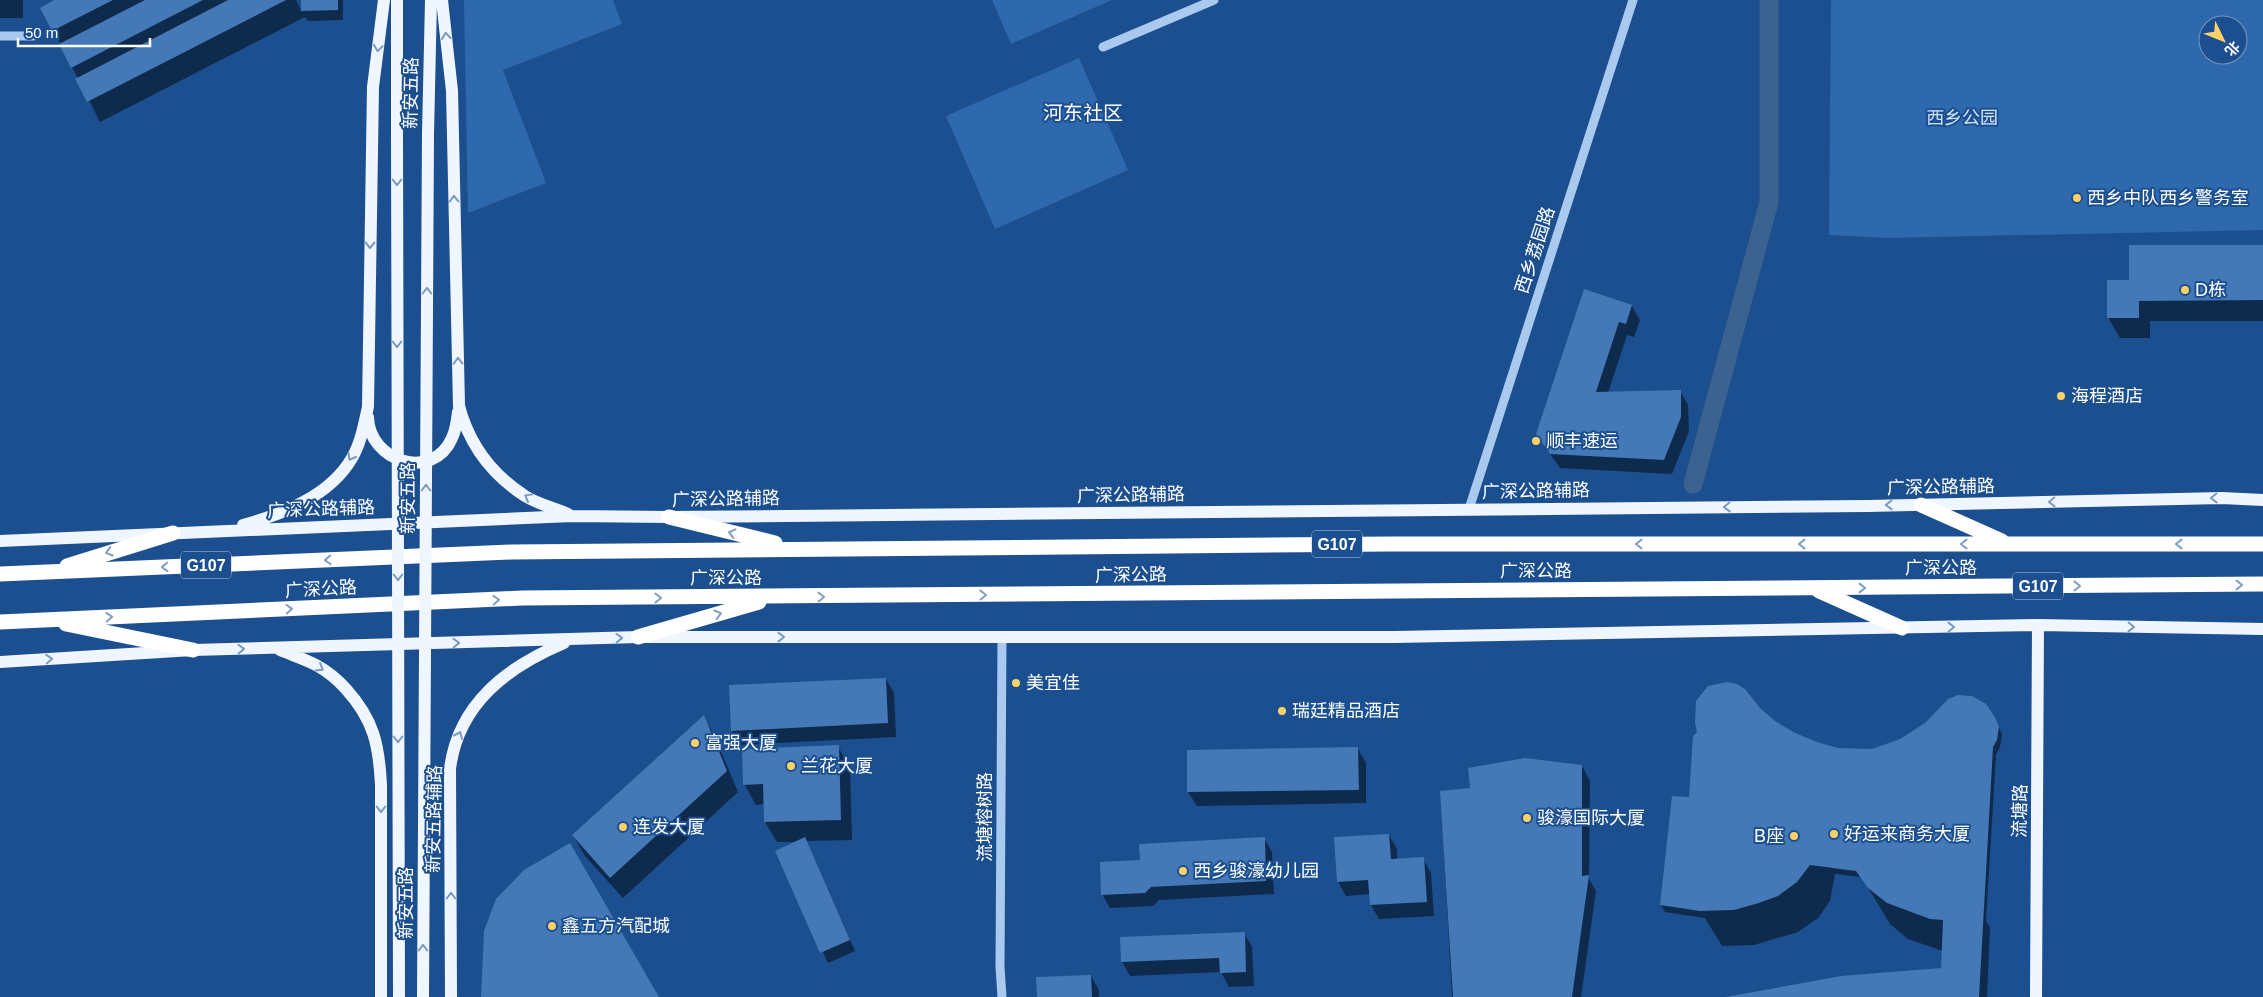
<svg xmlns="http://www.w3.org/2000/svg" width="2263" height="997" viewBox="0 0 2263 997" font-family="Arial,'Noto Sans SC',sans-serif">
<style>
.green{fill:#2e69ad;fill-rule:evenodd}
.shadow{fill:#0007}
.lines{fill:none;stroke-linecap:round;stroke-linejoin:round}
.canal{stroke:#3c6290;stroke-width:19}
.building{fill:#4478b7}
.minor{stroke:#a9c9ee;stroke-width:9}
.major{stroke:#f0f6ff;stroke-width:12}
.highway{stroke:#fff;stroke-width:15}
.major-bridge{stroke:#f0f6ff;stroke-width:12}
.oneway{stroke:#7b9ac1}
.oneway2{stroke:#829ec1}
.poi-dot{fill:#ffd166;stroke:#1b4f8f;stroke-width:2}
.labels{text-anchor:middle;dominant-baseline:central;stroke-width:4;stroke-linejoin:round;paint-order:stroke}
.shield{fill:#1b4f8f;stroke:#bbcadd;stroke-width:1}
.shield-label{font-size:16px;font-weight:bold;fill:#fff}
.street-label{font-size:18px;fill:#fff;stroke:#1b4f8f}
.park-label{font-size:18px;fill:#cfe3fa;stroke:#1b4f8f}
.poi-label{font-size:18px;fill:#fff;stroke:#1b4f8f;text-anchor:start}
.quarter-label{font-size:20px;fill:#fff;stroke:#1b4f8f}
</style>
<rect width="100%" height="100%" fill="#1b4f8f"/>
<!-- green -->
<path class="green" d="M464 0H613L622 24 503 70 546 183 468 213Z
M992 0H1112L1011 44Z
M1831 0H2263V230L1887 238 1829 235ZM2208 25H2238V55H2208Z
M1079 58 1128 170 995 229 946 116Z"/>
<!-- shadow -->
<path class="shadow" d="M0 0H23V18H0Z
M57 0H296L302 12V0H343V20L308 21 305 17 100 122 42 8Z
M2263 246V321H2150V338H2120L2108 317 2130 282Z
M1585 290 1632 306 1640 320 1634 337 1627 335 1608 393 1680 391 1688 405 1689 431 1672 474 1560 468 1546 448Z
M886 679 894 693 896 737 740 745 732 731Z
M1736 685 1752 698 1759 709 1774 722 1794 734 1817 744 1838 749 1872 750 1994 717 2002 734 2000 747 1996 755 1986 921 1990 928 1987 997H1727L1942 969 1943 951 1908 939 1890 924 1860 874V877L1835 874 1830 901 1818 918 1798 932 1754 945 1722 946 1705 918 1665 912 1661 905 1690 798Z
M704 717 715 737 738 792 623 898 585 856 573 835Z
M838 747 850 767 852 840 806 841 855 951 828 963 777 851 798 842H777L765 822V804L756 805 744 784Z
M1358 749 1366 763V803L1197 806 1188 792V751Z
M1582 766 1590 781 1589 879 1596 891 1581 997H1452L1441 792 1471 789Z
M1389 835 1397 849V860L1423 859 1431 873 1434 916 1379 919 1371 905 1370 894 1346 896 1338 882Z
M1264 838 1272 852 1274 894 1159 900 1153 906 1110 908 1102 894 1141 861Z
M1244 933 1252 947 1254 986 1229 987 1221 972 1130 976 1122 962 1121 938Z
M1091 976 1099 990V997H1038Z"/>
<g class="lines">
<!-- canal -->
<path class="canal" d="M1693 484 1769 202V0"/>
</g>
<!-- building -->
<path class="building" d="M54 0H113L52 31 40 8Z
M145 0H203L71 68 59 44Z
M228 0H286L87 102 75 79Z
M301 0H338V10L301 11Z
M2129 245H2263V300L2139 301V318H2107V280H2129Z
M1584 289 1632 305 1626 324 1619 322 1596 392 1681 390V417L1664 460 1550 454 1536 434Z
M886 678 888 723 731 731 729 685Z
M1727 682 1737 684 1745 689 1760 708 1775 721 1795 733 1817 742 1838 748 1872 749 1900 739 1925 723 1948 699 1958 695 1972 696 1986 704 1995 717 1999 727 1997 740 1993 747 1979 997H1726L1841 976 1941 968 1943 920 1930 919 1887 903 1868 888 1856 871 1810 865 1797 882 1778 896 1759 903 1734 910 1700 911 1660 905 1672 796 1689 797 1693 736 1697 732 1695 723 1696 701 1708 686Z
M704 715 727 771 610 878 572 835Z
M839 745 841 820 764 822 763 784 743 785 742 749Z
M1358 747 1359 790 1187 792V750Z
M1525 758 1582 765V876L1589 875 1572 997H1453L1440 791 1470 788 1468 768Z
M1389 834 1391 859 1424 857 1427 902 1370 905 1368 880 1337 882 1334 837Z
M805 837 850 940 820 953 775 851Z
M1265 837 1266 881 1151 887 1145 893 1101 895 1100 862 1140 860 1139 844Z
M570 843 659 997H481L484 931 496 899 524 870Z
M1245 932 1246 972 1220 973 1219 958 1121 962 1120 937Z
M1091 975 1092 997H1037L1036 977Z"/>
<g class="lines">
<!-- minor -->
<path class="minor" d="M0 36H33
M1103 47 1214 0
M1469 509 1633 0
M1002 997 1000 967 1002 637"/>
<!-- major -->
<path class="major" d="M442 0 452 91 459 406C469 444 491 474 525 496 538 504 554 508 568 514
M397 133V0
M428 134 431 0
M368 417C369 462 433 482 452 438 456 430 457 420 458 412
M243 525C283 514 330 496 352 458 361 443 364 424 368 407L373 87 384 0
M0 541 572 516 669 517 1868 506 2222 498 2263 500
M280 650C292 655 305 659 316 665 327 671 338 680 346 689 374 720 379 745 381 785V997
M0 662 193 650 638 637H1395L2038 625 2263 629
M451 997 450 769C458 704 507 667 564 643
M2036 997 2038 625"/>
<!-- highway -->
<path class="highway" d="M1921 505 2002 541
M669 517 775 543
M67 566 173 533
M0 574 512 552 1390 544H2263
M1819 591 1902 628
M0 622 522 598 2263 584
M66 624 193 650
M638 637 759 602"/>
<!-- major-bridge -->
<path class="major-bridge" d="M397 133 399 997
M423 997 428 134"/>
</g>
<!-- one-way arrows -->
<defs><path id="oneway-chevron" d="M-2-3.5L2.5 0L-2 3.5" fill="none" stroke-width="1.6" stroke-linecap="round" stroke-linejoin="round" transform="scale(1.25)"/></defs>
<g class="oneway">
<use href="#oneway-chevron" transform="translate(446 36) rotate(-96)"/>
<use href="#oneway-chevron" transform="translate(378 48) rotate(98)"/>
<use href="#oneway-chevron" transform="translate(397 182) rotate(90)"/>
<use href="#oneway-chevron" transform="translate(454 199) rotate(-91)"/>
<use href="#oneway-chevron" transform="translate(370 245) rotate(91)"/>
<use href="#oneway-chevron" transform="translate(427 291) rotate(-90)"/>
<use href="#oneway-chevron" transform="translate(397 344) rotate(90)"/>
<use href="#oneway-chevron" transform="translate(458 361) rotate(-91)"/>
<use href="#oneway-chevron" transform="translate(351 457) rotate(120)"/>
<use href="#oneway-chevron" transform="translate(426 488) rotate(-90)"/>
<use href="#oneway-chevron" transform="translate(528 497) rotate(-151)"/>
<use href="#oneway-chevron" transform="translate(2214 498) rotate(179)"/>
<use href="#oneway-chevron" transform="translate(2052 502) rotate(179)"/>
<use href="#oneway-chevron" transform="translate(1889 505) rotate(179)"/>
<use href="#oneway-chevron" transform="translate(1727 507) rotate(179)"/>
<use href="#oneway-chevron" transform="translate(398 577) rotate(90)"/>
<use href="#oneway-chevron" transform="translate(1951 627) rotate(-1)"/>
<use href="#oneway-chevron" transform="translate(2131 627) rotate(1)"/>
<use href="#oneway-chevron" transform="translate(781 637)"/>
<use href="#oneway-chevron" transform="translate(619 638) rotate(-2)"/>
<use href="#oneway-chevron" transform="translate(456 643) rotate(-2)"/>
<use href="#oneway-chevron" transform="translate(241 649) rotate(-2)"/>
<use href="#oneway-chevron" transform="translate(49 659) rotate(-4)"/>
<use href="#oneway-chevron" transform="translate(320 668) rotate(32)"/>
<use href="#oneway-chevron" transform="translate(459 735) rotate(-66)"/>
<use href="#oneway-chevron" transform="translate(398 739) rotate(90)"/>
<use href="#oneway-chevron" transform="translate(381 809) rotate(90)"/>
<use href="#oneway-chevron" transform="translate(451 896) rotate(-90)"/>
<use href="#oneway-chevron" transform="translate(423 948) rotate(-90)"/>
</g>
<g class="oneway2">
<use href="#oneway-chevron" transform="translate(732 533) rotate(-166)"/>
<use href="#oneway-chevron" transform="translate(1639 544) rotate(-180)"/>
<use href="#oneway-chevron" transform="translate(1802 544) rotate(-180)"/>
<use href="#oneway-chevron" transform="translate(1964 544) rotate(-180)"/>
<use href="#oneway-chevron" transform="translate(2179 544) rotate(-180)"/>
<use href="#oneway-chevron" transform="translate(109 552) rotate(163)"/>
<use href="#oneway-chevron" transform="translate(328 560) rotate(178)"/>
<use href="#oneway-chevron" transform="translate(165 567) rotate(178)"/>
<use href="#oneway-chevron" transform="translate(2239 585)"/>
<use href="#oneway-chevron" transform="translate(2077 586)"/>
<use href="#oneway-chevron" transform="translate(1862 588)"/>
<use href="#oneway-chevron" transform="translate(983 595) rotate(-1)"/>
<use href="#oneway-chevron" transform="translate(821 597) rotate(-1)"/>
<use href="#oneway-chevron" transform="translate(658 598)"/>
<use href="#oneway-chevron" transform="translate(496 600) rotate(-3)"/>
<use href="#oneway-chevron" transform="translate(289 609) rotate(-3)"/>
<use href="#oneway-chevron" transform="translate(718 614) rotate(-16)"/>
<use href="#oneway-chevron" transform="translate(109 617) rotate(-3)"/>
</g>
<!-- markers -->
<g class="poi-dot">
<circle cx="2077" cy="198" r="5"/>
<circle cx="2185" cy="290" r="5"/>
<circle cx="2061" cy="396" r="5"/>
<circle cx="1536" cy="441" r="5"/>
<circle cx="1016" cy="683" r="5"/>
<circle cx="1282" cy="711" r="5"/>
<circle cx="695" cy="743" r="5"/>
<circle cx="791" cy="766" r="5"/>
<circle cx="1527" cy="818" r="5"/>
<circle cx="623" cy="827" r="5"/>
<circle cx="1834" cy="834" r="5"/>
<circle cx="1794" cy="836" r="5"/>
<circle cx="1183" cy="871" r="5"/>
<circle cx="552" cy="926" r="5"/>
</g>
<g class="labels">
<!-- shield labels -->
<g class="shield">
<rect x="1312" y="530.5" width="50" height="27" rx="4"/>
<rect x="181" y="551.5" width="50" height="27" rx="4"/>
<rect x="2013" y="572.5" width="50" height="27" rx="4"/>
</g>
<g class="shield-label">
<text x="1337" y="544">G107</text>
<text x="206" y="565">G107</text>
<text x="2038" y="586">G107</text>
</g>
<!-- street labels -->
<g class="street-label">
<text transform="translate(411 93) rotate(-89)">新安五路</text>
<text transform="translate(1535 250) rotate(-72)">西乡荔园路</text>
<text transform="translate(1941 487) rotate(-1)">广深公路辅路</text>
<text transform="translate(1536 491) rotate(-1)">广深公路辅路</text>
<text transform="translate(1131 495) rotate(-1)">广深公路辅路</text>
<text transform="translate(408 498) rotate(-90)">新安五路</text>
<text transform="translate(726 499) rotate(-1)">广深公路辅路</text>
<text transform="translate(321 509) rotate(-2)">广深公路辅路</text>
<text x="1941" y="568">广深公路</text>
<text x="1536" y="571">广深公路</text>
<text transform="translate(1131 575) rotate(-1)">广深公路</text>
<text x="726" y="578">广深公路</text>
<text transform="translate(321 589) rotate(-3)">广深公路</text>
<text transform="translate(2020 811) rotate(-89)">流塘路</text>
<text transform="translate(985 817) rotate(-90)">流塘榕树路</text>
<text transform="translate(434 819) rotate(-89)">新安五路辅路</text>
<text transform="translate(406 903) rotate(-90)">新安五路</text>
</g>
<!-- park labels -->
<g class="park-label">
<text x="1962" y="118">西乡公园</text>
</g>
<!-- poi labels -->
<g class="poi-label">
<text x="2087" y="198">西乡中队西乡警务室</text>
<text x="2195" y="290">D栋</text>
<text x="2071" y="396">海程酒店</text>
<text x="1546" y="441">顺丰速运</text>
<text x="1026" y="683">美宜佳</text>
<text x="1292" y="711">瑞廷精品酒店</text>
<text x="705" y="743">富强大厦</text>
<text x="801" y="766">兰花大厦</text>
<text x="1537" y="818">骏濠国际大厦</text>
<text x="633" y="827">连发大厦</text>
<text x="1844" y="834">好运来商务大厦</text>
<text x="1784" y="836" text-anchor="end">B座</text>
<text x="1193" y="871">西乡骏濠幼儿园</text>
<text x="562" y="926">鑫五方汽配城</text>
</g>
<!-- quarter labels -->
<g class="quarter-label">
<text x="1083" y="113">河东社区</text>
</g>
</g>
<!-- north arrow -->
<g transform="translate(2223 40) rotate(133)"><circle r="24" fill="#1b4f8f" stroke="#7695bc"/>
<path d="M0-4L9 19L0 12L-9 19Z" fill="#ffd166"/>
<text y="-8" font-size="14" font-weight="bold" text-anchor="middle" fill="#ffffff">北</text>
</g>
<!-- scale -->
<path d="M18 38v8h132v-8" fill="none" stroke="#ffffff" stroke-width="2.5"/>
<text x="25" y="38" font-size="15" fill="#ffffff" stroke="#1b4f8f" stroke-width="4" paint-order="stroke">50 m</text>
</svg>
